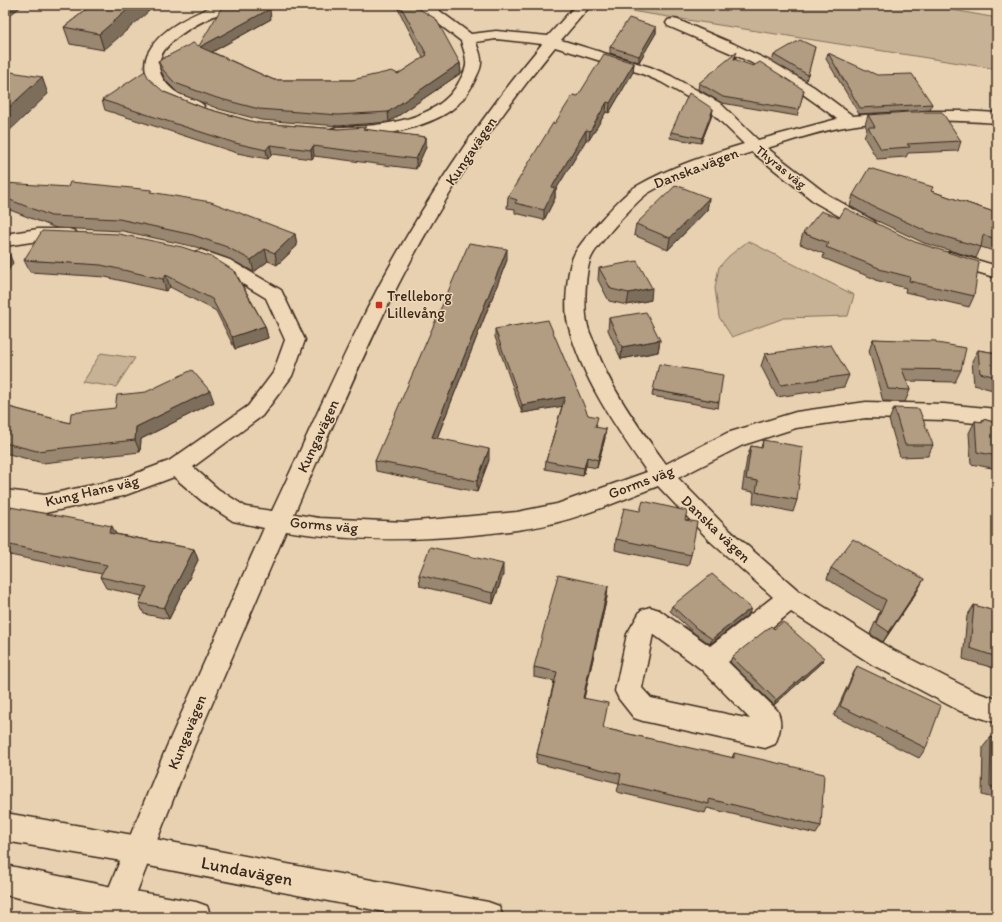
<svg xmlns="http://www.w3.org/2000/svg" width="1002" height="922" viewBox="0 0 1002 922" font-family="Itim,sans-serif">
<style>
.green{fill:#c8b296;stroke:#826e5a}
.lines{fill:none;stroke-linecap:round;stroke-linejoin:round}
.street-casing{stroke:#3b2a1e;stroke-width:3}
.secondary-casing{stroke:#3b2a1e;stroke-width:3}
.street{fill:#efd8b7;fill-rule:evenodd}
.secondary{fill:#efd8b7;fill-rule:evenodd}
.wall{fill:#998771;stroke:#3b2a1e}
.shaded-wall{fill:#7d6e5c;stroke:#3b2a1e}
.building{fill:#b29d83;stroke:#3b2a1e}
.poi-dot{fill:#c8321e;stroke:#efd8b7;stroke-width:1.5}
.labels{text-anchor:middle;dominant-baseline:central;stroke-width:3;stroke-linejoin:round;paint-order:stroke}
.far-street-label{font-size:13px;fill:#3b2a1e;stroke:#efd8b7}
.street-label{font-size:15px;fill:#3b2a1e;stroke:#efd8b7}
.poi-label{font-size:15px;fill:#3b2a1e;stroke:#efd8b7;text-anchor:start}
.near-street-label{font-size:18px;fill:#3b2a1e;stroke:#efd8b7}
</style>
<rect width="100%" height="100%" fill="#e8d1b1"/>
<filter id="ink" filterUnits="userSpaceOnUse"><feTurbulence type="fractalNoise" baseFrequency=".025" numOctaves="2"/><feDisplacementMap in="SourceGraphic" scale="8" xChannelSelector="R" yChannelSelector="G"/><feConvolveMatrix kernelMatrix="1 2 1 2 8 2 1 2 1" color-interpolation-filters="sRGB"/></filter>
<g filter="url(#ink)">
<!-- green -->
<path class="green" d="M621 5H925L997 18V69L618 9Z
M748 241 854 295 848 316 784 318 732 337 719 317 715 288 719 267 729 256Z
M101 353 135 358 116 387 82 382Z"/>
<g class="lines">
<defs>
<path id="street" d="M216 5H235L233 8C205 19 129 51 172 89 180 97 198 98 204 106L202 109C195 111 190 109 184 107 178 105 172 103 167 100 150 91 139 69 149 51 162 27 192 15 216 5Z
M411 5 433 6 471 34 496 31 548 36 576 5H591L561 40 650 67 671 76 720 103 758 140 837 119C810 98 781 78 750 62 723 49 695 38 668 26L666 23 668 20 673 19 678 20 734 44 774 63 814 87 853 116 912 111H964L997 113V123C948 120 898 118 850 126 822 130 794 140 767 148L828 195 874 221 877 225 874 229 868 231 862 229 816 203 752 152C717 163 680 174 648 193 636 201 599 243 592 256 585 268 584 309 587 322 588 329 591 336 594 342 609 388 638 426 666 464L727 433 796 412 866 402 944 404 997 409V425L944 420 866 418 796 428 743 445 678 478 726 527 799 591 891 649 975 692 997 699V723L960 711 873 665 791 612 728 662 777 710C783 722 780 732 775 744L765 748 643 721 634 718 619 699 615 691 627 634 641 610 650 607 659 610 710 646 773 597 710 541 658 486C626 498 590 514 558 522 533 529 508 531 483 534 416 541 353 542 286 531L194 746 127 917H97L167 746 264 528 233 521 202 501 174 477 123 496 45 513 5 508V490L45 495 121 479 169 461 248 406 273 373 285 340 266 298 216 268 195 260 192 256 195 252 201 250 230 260 281 290 305 340 292 376 262 416 193 467 218 489 246 507 272 511C308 435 341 358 380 284 425 200 480 118 542 44L496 39 476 42C478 49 482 56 481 63 481 69 477 75 475 80 470 91 464 99 455 107 430 128 363 143 331 135L329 132 331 129 337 127C377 127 438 122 459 82 462 76 467 69 466 62 466 55 463 48 461 41L423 12 413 8ZM555 47 640 73 661 82 708 109 744 144C707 155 670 167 637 186 624 192 580 242 574 255 567 268 564 309 568 324 582 379 615 426 647 472L557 504 517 512 405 522 319 518 294 514C328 437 360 360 398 285 441 201 495 120 555 47ZM653 634 701 669 750 719 651 698 642 688Z
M38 229H69L75 231 78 235 75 239 69 241H38L5 246V234Z
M950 252 997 266V278L944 262 941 258 944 254Z"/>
<path id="secondary" d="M5 813 139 836 488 902 499 906 503 917H410L139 864 5 841Z
M5 865 117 888 196 902 207 906 211 917H112L5 895Z"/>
</defs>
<!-- street casing -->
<use href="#street" class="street-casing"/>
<!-- secondary casing -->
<use href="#secondary" class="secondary-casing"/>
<!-- street -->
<use href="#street" class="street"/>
<!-- secondary -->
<use href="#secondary" class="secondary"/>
</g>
<!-- wall -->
<path class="wall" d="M92 5 104 50 70 44 64 27Z
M396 5H413L460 63 461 73 389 122 339 126 261 120 219 109 178 93 166 81 161 71 158 61 271 19 212 52 274 80H352L398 74 423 58Z
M656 27V33L639 62 610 53V47Z
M815 47 806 81 772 61 774 55Z
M828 53 932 104 930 110 859 114 826 59Z
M736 57 735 60 804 90 797 116 722 103 698 89 699 83Z
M634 63 633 72 609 113 606 112 589 140H586L555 191V198L544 220 515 213V209L507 208 508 197 578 96Z
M164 92 204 108 258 123 338 129 367 130 426 137V147L416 169 314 156 312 159 272 154 268 159 237 153 105 110 102 100Z
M713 109 712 115 701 143 670 138 671 132Z
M868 115 961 141 958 151 908 153 906 157 877 159 864 137 867 129 865 125Z
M5 183 295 234 297 246 277 265 268 261 254 272 230 259 196 247 123 231 56 228 5 208Z
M931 191 997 213V252L981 247 976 258 924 243 869 217 850 206 853 195Z
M709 198 707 210 668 250 634 235 636 224Z
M803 233 974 296 969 307 905 292 906 288 875 280V279L823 258 824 254 800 244Z
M24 260 236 272 238 277 265 326 268 338 235 349 216 311 170 287 166 291 105 277 30 272Z
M507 260 437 438 489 460 477 492 376 471 375 461Z
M599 268 651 300 627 305 609 301 598 280Z
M609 318 660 340 658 352 621 359 608 330Z
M495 329 588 415 597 425 596 427 605 438 597 468 586 466 583 476 545 469 546 461 562 406 522 413 495 337Z
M873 339 937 343 961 370 955 382 907 381 910 390 905 402 883 401 869 351Z
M978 350 997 353V391L974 385 972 361Z
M765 354 849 375 844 387 777 397 761 366Z
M653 390 719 402 718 408 652 396Z
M214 402 141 439 140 452 43 463 5 453V406L70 423Z
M894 408 933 445 928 456 900 457 889 420Z
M983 419 997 423V469L971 464 969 433 975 421 981 422Z
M763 440 797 500 793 512 753 503 754 492 742 490 747 458 751 446 761 448Z
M5 506 116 534 194 549 198 560 169 619 144 614 139 603 142 596 106 588 100 577 102 574 5 554Z
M685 520 691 555 688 566 615 550 616 539Z
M831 568 918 590 883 642 870 634 880 611 827 579Z
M419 575H503L493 604 420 586Z
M607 597 584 698 603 728 732 758 734 753 821 826 816 834 707 808 705 813 617 792 619 783 536 763 537 754 554 681 534 677V667Z
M974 605 997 612V669L963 659 967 616Z
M672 606 749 614 710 644 694 633 670 611Z
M774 629 824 658 821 663 774 705 730 662 732 657Z
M857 666 926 748 919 758 834 716 852 676Z
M991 737 997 739V799L982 795 983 747Z"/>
<!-- shaded-wall -->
<path class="shaded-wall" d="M5 5H23L5 19Z
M133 5H156L104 50 99 34Z
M270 9 271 19 203 57 200 47Z
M656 27V33L639 62V56Z
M460 63 461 73 389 122 388 112Z
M634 63 633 72 609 113 610 103Z
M42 77 48 94 5 135V111Z
M607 102 606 112 589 140 590 131Z
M713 109 712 115 701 143 702 138Z
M586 130V140L555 191V198L544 220V210L552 187Z
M426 137V147L416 169V159Z
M270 145 272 154 268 159 266 150Z
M313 146 314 156 312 159 311 150Z
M709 198 707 210 668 250 670 238Z
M295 234 297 246 277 265 275 253Z
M265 249 268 261 254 272 251 260Z
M507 249V260L433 448 432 437Z
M8 251 13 263 5 275V255Z
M166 275 170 287 166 291 163 279Z
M652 288 651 300 627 305 629 293Z
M265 326 268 338 235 349 232 337Z
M660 340 658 352 621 359 622 347Z
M210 391 214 402 141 439 140 452 135 440 136 427Z
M565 397 564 406 522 413V405Z
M606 429 605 438 597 468 598 460Z
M489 449V460L477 492V481Z
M587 457 586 466 583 476 584 468Z
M112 526 118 538 109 533Z
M194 549 198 560 169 619 164 608Z
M503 564V575L493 604V593Z
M924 579 918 590 883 642 889 632Z
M608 586 607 597 582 707 583 698Z
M751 608 749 614 710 644 712 639Z
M824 658 821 663 774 705 776 700Z"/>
<!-- building -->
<path class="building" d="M92 5H133L99 34 64 27Z
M400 5H413L436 19 460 63 388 112 338 115 259 109 217 98 175 83 164 71 158 61 193 43 199 46 222 7 270 9 200 47 274 80H352L392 71 398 74 427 55Z
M629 18 656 27 639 56 610 47Z
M800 40 815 47 808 75 774 55Z
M737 52 734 59 753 66 760 62 804 90 799 110 723 97 699 83Z
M828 53 877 75 912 74 932 104 860 108Z
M604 54 634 63 610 103 607 102 590 131 586 130 552 187 555 188 544 210 515 203 517 200 508 197 553 123H555L573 95 578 96Z
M5 71 42 77 5 111Z
M145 71 149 79 164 92 204 108 258 123 338 129 366 127 363 129 426 137 416 159 313 146 311 150 270 145 266 150 235 143 102 100Z
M689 93 713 109 702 138 671 132Z
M908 112H942L961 141 907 144 910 147 881 149 868 127H875L868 115Z
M869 168 933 187 931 191 997 213V239L983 235 981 247 928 232 872 206 853 195Z
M70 182 152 190 150 192 211 202 295 234 275 253 265 249 251 260 227 247 193 235 119 219 51 216 5 198V183L68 187Z
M676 185 709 198 670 238 636 224Z
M845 208 915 242 979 262 974 296 909 281 910 277 879 269V268L826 247 829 243 803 233 821 211 839 218Z
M42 231 119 234 182 247 212 257 236 272 235 273 265 326 232 337 212 299 166 275 163 279 101 265 24 260Z
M469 243 507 249 432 437 489 449 477 481 375 461Z
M5 251H8L5 255Z
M637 261 652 288 629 293 611 289 599 268Z
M646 312 660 340 622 347 609 318Z
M548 320 588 415 598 417 595 427 606 429 598 460 587 457 584 468 546 461 565 397 522 405 495 329Z
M873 339 936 341 937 343 966 348 961 370 902 369 910 390 888 389Z
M831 345 849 375 781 385 765 354Z
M978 350 997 353V377L980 373Z
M659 364 723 375 719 402 653 390Z
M192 370 210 391 136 427 135 440 37 451 5 443V406L70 423 71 413 115 408 117 395 146 392Z
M894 408 919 409 933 445H905Z
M983 419 997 423V456L977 452 975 421 983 422Z
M763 440 803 447 797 500 756 492 758 481 746 479 751 446 762 448Z
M643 501 687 511 685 520 697 522 691 555 616 539 624 508 640 511Z
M5 506 112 526 109 533 194 549 164 608 139 603 147 587 100 577 107 565 5 544Z
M853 539 924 579 889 632 876 623 886 600 831 568Z
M430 547 503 564 493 593 419 575Z
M712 574 751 608 712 639 696 628 672 606Z
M558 575 608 586 583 698 608 703 603 728 734 758V753L824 774 821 826 709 799V804L619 783 621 774 537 754 557 672 534 667Z
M974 605 997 612V657L970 648Z
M783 622 824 658 776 700 732 657 771 626 774 629Z
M857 666 941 706 926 748 840 706Z
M991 737 997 739V788L990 786Z"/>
</g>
<!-- markers -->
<rect class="poi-dot" x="375" y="301" width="8" height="8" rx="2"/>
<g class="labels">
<!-- far-street labels -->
<g class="far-street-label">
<text transform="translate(781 167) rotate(39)">Thyras väg</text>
</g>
<!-- street labels -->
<g class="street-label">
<text transform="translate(471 151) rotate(-56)">Kungavägen</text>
<text transform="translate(696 168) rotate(-21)">Danska vägen</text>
<text transform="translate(318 436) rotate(-65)">Kungavägen</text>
<text transform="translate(641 482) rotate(-21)">Gorms väg</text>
<text transform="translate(92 491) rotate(-13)">Kung Hans väg</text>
<text transform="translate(324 525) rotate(5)">Gorms väg</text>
<text transform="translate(716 529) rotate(44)">Danska vägen</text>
<text transform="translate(187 732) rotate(-68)">Kungavägen</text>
</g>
<!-- poi labels -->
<g class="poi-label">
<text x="387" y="296">Trelleborg<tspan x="387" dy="17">Lillevång</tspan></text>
</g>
<!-- near-street labels -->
<g class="near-street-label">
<text transform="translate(247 871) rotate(11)">Lundavägen</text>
</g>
</g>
<!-- margin -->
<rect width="1002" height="922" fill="none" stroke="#efd8b7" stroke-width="20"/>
<rect x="10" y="10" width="982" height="902" fill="none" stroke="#3b2a1e" stroke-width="1.5" filter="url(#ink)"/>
</svg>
